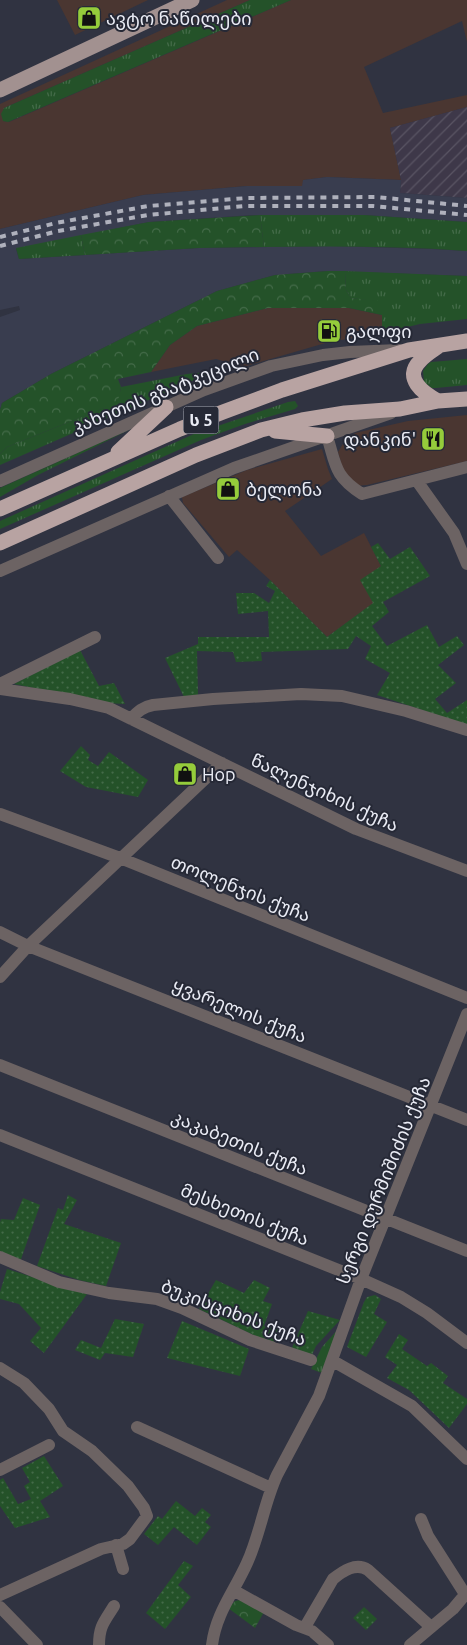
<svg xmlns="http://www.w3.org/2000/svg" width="467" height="1645" viewBox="0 0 467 1645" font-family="Ubuntu,'Noto Sans Georgian',sans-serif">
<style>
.commercial{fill:#4a3631}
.industrial{fill:url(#industrial-furrows)}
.built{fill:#393d4f}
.grass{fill:url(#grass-tufts)}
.forest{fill:url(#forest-crowns)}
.garden{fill:url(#garden-dots)}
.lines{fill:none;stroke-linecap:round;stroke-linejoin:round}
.minor{stroke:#6c6363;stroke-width:12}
.major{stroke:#a29190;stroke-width:15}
.highway{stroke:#b8a3a2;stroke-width:15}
.rail{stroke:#afb1bc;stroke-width:4;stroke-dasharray:6 6;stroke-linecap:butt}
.labels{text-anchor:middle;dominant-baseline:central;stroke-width:4;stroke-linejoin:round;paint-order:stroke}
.shield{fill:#262936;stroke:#afb2bc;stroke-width:1}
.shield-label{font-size:16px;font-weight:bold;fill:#eaecf5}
.poi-label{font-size:18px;fill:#eaecf5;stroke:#262936;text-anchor:start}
.street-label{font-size:18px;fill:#eaecf5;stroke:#262936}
</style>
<defs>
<pattern id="industrial-furrows" width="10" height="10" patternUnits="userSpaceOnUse" patternTransform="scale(1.25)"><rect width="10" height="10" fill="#3e3849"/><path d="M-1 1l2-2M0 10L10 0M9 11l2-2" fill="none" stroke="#5a5564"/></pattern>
<pattern id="grass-tufts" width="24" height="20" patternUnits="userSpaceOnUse" patternTransform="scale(1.25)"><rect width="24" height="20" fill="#245229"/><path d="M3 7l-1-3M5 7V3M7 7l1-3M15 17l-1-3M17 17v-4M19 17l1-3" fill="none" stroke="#446b49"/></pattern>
<pattern id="forest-crowns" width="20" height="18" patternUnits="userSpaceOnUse" patternTransform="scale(1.25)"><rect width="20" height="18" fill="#245229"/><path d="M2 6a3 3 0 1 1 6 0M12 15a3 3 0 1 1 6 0" fill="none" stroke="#446b49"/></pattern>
<pattern id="garden-dots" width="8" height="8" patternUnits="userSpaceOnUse" patternTransform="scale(1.25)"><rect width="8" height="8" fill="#245229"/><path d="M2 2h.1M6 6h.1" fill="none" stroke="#446b49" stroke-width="1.8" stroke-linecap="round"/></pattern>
</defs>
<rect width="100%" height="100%" fill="#303341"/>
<!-- commercial -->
<path class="commercial" d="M57 0H148L75 35Z
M227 0H250L4 108 3 121 9 122 291 0H467V42L462 21 364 67 383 113 467 95V107L390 128 401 180 327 177 304 180 303 186H247L143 195 0 229V104Z
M268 308H349L382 315V333L329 342 243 367 216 359 151 372 170 345 197 326Z
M467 415V461L367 485 354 486 345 477 338 452 344 442 355 433 408 421Z
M322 449 328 469 332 479 285 511 321 556 364 533 381 566 374 603 327 637 270 580 237 550 229 557 183 503 182 497 247 470Z"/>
<!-- industrial -->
<path class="industrial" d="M467 107V198L400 193 401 180 390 128Z"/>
<!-- built -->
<path class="built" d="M327 177 401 180 400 193 467 198V222L364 215H253L149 222 16 249 19 259 199 248 330 246 432 249 467 251V276L328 271 275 275 217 291 51 374 2 403 0 410V317L20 310 19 306 0 310V229L143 195 247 186H302L303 180Z"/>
<!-- grass -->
<path class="grass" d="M250 0H291L8 122 3 121 1 114 4 108Z
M260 215H364L467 222V251C399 246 331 246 264 247Z
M81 235 85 255 19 259 16 248Z
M345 271 467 276V319L420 324 382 333V302L351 298 346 290Z
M467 359V385L436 388H432L424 382 423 371 428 364 431 362Z
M215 371 0 465V454L7 447 104 408 120 392 121 387 187 374Z
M295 401 298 406 295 409 245 424 201 440 0 529V521L194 434 288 402Z
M135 427 38 475 0 497V488Z
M340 1327 322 1373 311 1369 322 1347Z"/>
<!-- forest -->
<path class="forest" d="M260 215 264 247 199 248 85 255 81 235 149 222Z
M328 271H345L346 290 351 298 382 301V315L349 308H268L197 326 170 345 151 372 118 379 121 387 118 401 104 408 7 447 0 454V410L2 403 51 374 217 291 275 275Z
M240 1600 265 1610 255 1628 228 1608 235 1601Z"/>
<!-- garden -->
<path class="garden" d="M378 543 390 559 410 547 430 576 383 602 389 612 372 626 387 646 427 625 439 647 457 636 464 645 438 665 456 683 435 699 447 713 467 700V725L377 695 390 673 365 659 371 646 356 636 348 649 261 652 262 661 236 662 233 652 197 651 198 695 184 697 165 658 198 644V637H269L268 611 238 614 236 593H254L269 603 275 591 266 586 270 580 327 637 373 603 360 580 381 566 371 547Z
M80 650 99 686 114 683 125 704 106 703 14 684Z
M81 746 90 755 88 760 98 766 109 752 148 780 138 797 86 787 60 771Z
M68 1195 77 1200 64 1224 121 1243 106 1286 79 1280 37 1266 58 1208 63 1210Z
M23 1198 40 1205 20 1262 0 1251V1222L1 1219 14 1220Z
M7 1269 87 1294 44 1353 30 1341 41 1328 19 1304 0 1299V1292Z
M216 1280 244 1293 254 1280 270 1288 263 1301 272 1304 264 1326 278 1329 274 1345 199 1309Z
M375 1295 381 1299 374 1314 387 1322 366 1357 347 1347 364 1302 367 1297Z
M308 1311 340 1320 316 1346 311 1357 291 1350Z
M115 1319 144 1324 133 1357 105 1353 100 1360 75 1350 81 1340 101 1348Z
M182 1321 249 1349 240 1376 167 1358Z
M399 1334 408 1340 402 1349 427 1366 431 1363 448 1376 443 1383 467 1399V1404L449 1428 409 1390 387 1378 397 1365 385 1357Z
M44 1456 63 1486 40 1501 50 1517 15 1528 0 1506V1480L3 1478 18 1504 31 1499 24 1486 30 1482 22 1468Z
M176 1501 195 1516 202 1508 211 1515 205 1522 211 1527 197 1545 174 1527 158 1545 144 1534 158 1516 162 1519Z
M184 1561 193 1566 178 1585 191 1597 165 1629 146 1613Z
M364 1607 377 1619 366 1630 353 1618Z"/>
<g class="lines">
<!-- minor -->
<path class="minor" d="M327 436C336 465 334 476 362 494L467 467
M0 481 204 390 271 366 323 355 350 352 399 350
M417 481 454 533 467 564
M169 496 218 558
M0 571 234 468 391 413
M0 684 95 637
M0 689 70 699 109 708 356 829 467 871
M131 719C138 711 143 707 153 705L213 699 301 694 342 696 406 711 467 730
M0 814 120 858 467 998
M0 932 28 946 467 1120
M0 977 28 946 222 763
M0 1065 467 1251
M0 1135 361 1279 401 1297 427 1313 467 1343
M0 1257 59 1282 109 1293 157 1299 182 1308 250 1340 311 1360
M333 1361 412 1406 467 1459
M0 1368 24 1383 49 1409 63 1431 92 1451 128 1486 144 1508 147 1516 130 1539 123 1544 101 1549 0 1595
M137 1427 271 1488
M0 1470 49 1445
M116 1545 123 1569
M233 1590 296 1625 312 1631 328 1645
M0 1607 37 1645
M305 1627 333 1579C343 1571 356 1562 368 1570L431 1627
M99 1645C99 1626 104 1622 114 1606
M212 1645C216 1613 234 1592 247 1563 260 1535 264 1503 277 1475L319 1396 361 1279 467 1014
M410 1645 453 1609 464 1596 463 1591 428 1536 421 1519"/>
<!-- major -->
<path class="major" d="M0 90 192 0"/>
<!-- highway -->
<path class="highway" d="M438 401C423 393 403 378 420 361 425 355 432 351 439 346
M275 431 327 436
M118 452 166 407
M0 509 180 429 223 412 282 390 409 350 467 341
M0 543 196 455 261 430 302 420 345 413 400 409 438 401 467 399"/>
<!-- rail -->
<path class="rail" d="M0 237 56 223 148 206 247 198 376 197 467 206
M0 246 58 231 148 215 244 206H373L467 215"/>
</g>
<!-- icons -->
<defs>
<symbol id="shop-square" viewBox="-11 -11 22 22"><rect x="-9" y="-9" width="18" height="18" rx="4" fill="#95cc3b" stroke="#262936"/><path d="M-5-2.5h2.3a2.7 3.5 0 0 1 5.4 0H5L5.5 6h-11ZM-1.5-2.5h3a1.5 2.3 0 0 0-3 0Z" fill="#111"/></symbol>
<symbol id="fuel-square" viewBox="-11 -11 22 22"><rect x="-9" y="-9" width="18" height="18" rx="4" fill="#95cc3b" stroke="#262936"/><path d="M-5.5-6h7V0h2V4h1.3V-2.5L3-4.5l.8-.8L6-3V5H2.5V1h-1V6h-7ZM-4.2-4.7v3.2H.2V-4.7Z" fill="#111"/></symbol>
<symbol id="restaurant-square" viewBox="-11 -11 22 22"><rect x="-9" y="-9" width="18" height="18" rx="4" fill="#95cc3b" stroke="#262936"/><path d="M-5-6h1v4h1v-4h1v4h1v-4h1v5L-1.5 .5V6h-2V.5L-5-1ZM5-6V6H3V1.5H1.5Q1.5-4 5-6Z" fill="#111"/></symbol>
</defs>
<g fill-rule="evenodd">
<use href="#shop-square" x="75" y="4" width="28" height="28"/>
<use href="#fuel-square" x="315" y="317" width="28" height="28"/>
<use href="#restaurant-square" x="419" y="425" width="28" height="28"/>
<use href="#shop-square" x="214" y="475" width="28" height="28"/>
<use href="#shop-square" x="171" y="760" width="28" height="28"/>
</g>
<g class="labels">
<!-- shield labels -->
<rect class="shield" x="183.5" y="406.5" width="35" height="27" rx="4"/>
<g class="shield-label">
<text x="201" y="420">ს 5</text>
</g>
<!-- poi labels -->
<g class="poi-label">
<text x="106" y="18">ავტო ნაწილები</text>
<text x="346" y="331">გალფი</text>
<text x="416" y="439" text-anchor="end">დანკინ'</text>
<text x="246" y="489">ბელონა</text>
<text x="202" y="774">Нор</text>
</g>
<!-- street labels -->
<g class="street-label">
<text transform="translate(165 390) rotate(-22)">კახეთის გზატკეცილი</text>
<text transform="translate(325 792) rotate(25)">წალენჯიხის ქუჩა</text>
<text transform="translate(241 888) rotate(22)">თოლენჯის ქუჩა</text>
<text transform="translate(240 1010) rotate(22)">ყვარელის ქუჩა</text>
<text transform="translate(240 1142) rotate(22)">კაკაბეთის ქუჩა</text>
<text transform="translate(383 1180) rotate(-68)">სერგი დურმიშიძის ქუჩა</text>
<text transform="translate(245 1214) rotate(22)">მესხეთის ქუჩა</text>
<text transform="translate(234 1312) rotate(21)">ბუკისციხის ქუჩა</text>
</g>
</g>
</svg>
